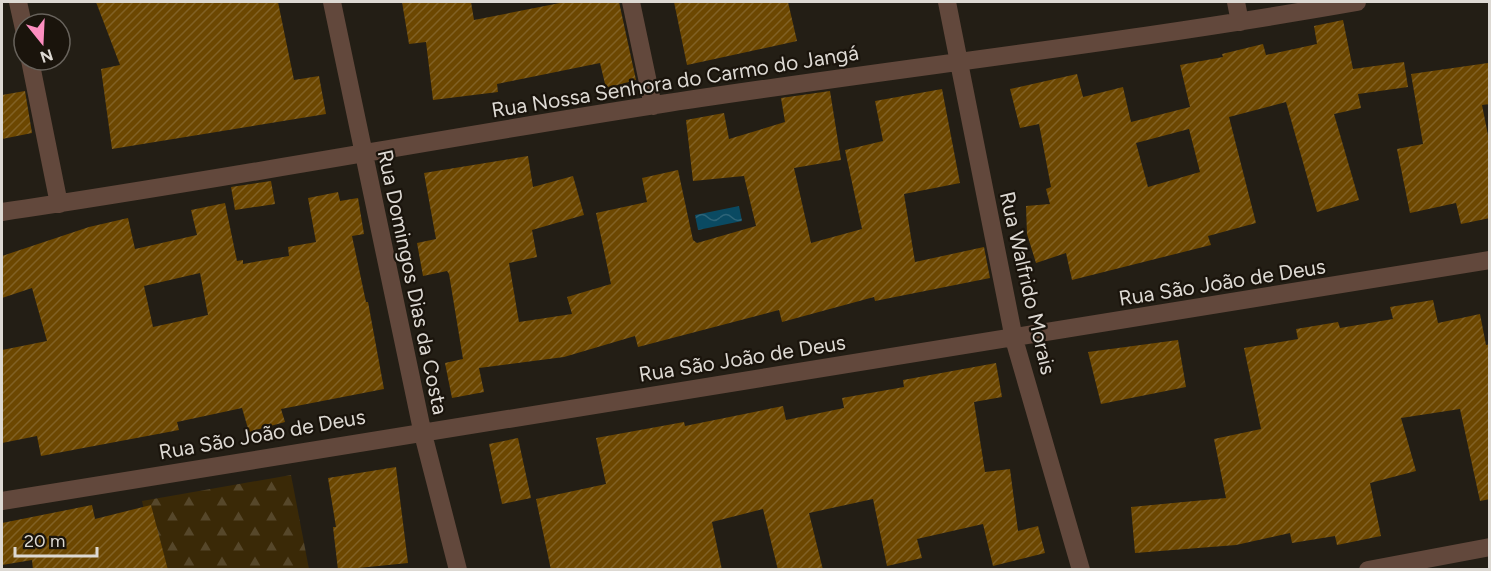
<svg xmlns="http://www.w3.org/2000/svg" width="1491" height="571" viewBox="0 0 1491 571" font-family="Figtree,sans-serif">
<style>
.forest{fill:url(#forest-firs)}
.water{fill:url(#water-waves)}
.building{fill:url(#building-hatch);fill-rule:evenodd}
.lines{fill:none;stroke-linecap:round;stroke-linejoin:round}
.minor{stroke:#62483c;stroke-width:18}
.labels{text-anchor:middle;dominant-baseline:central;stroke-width:4.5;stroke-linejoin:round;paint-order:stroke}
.street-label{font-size:21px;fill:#ddd9d3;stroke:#1a140c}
</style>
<defs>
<pattern id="forest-firs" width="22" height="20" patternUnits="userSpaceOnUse" patternTransform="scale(1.5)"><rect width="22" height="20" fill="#3a2907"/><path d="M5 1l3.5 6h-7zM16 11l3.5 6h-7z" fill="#56472a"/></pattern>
<pattern id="water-waves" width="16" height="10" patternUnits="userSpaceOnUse" patternTransform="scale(1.5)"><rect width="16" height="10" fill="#0a4a62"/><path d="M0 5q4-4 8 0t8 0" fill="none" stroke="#2d6478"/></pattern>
<pattern id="building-hatch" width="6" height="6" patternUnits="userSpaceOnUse" patternTransform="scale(1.5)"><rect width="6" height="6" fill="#6c4701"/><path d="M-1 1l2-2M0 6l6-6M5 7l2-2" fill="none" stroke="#816125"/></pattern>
</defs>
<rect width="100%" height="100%" fill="#231e15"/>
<!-- forest -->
<path class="forest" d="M291 475 309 569H157L142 501Z"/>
<!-- water -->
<path class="water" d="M739 206 742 221 698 230 695 215Z"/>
<!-- building -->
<path class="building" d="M96 2H278L294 80 319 76 326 114 112 149 101 69 120 65Z
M402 2H471L474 20 565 2H619L636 80 606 88 600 63 497 84 498 92 433 100 426 42 409 44Z
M674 2H788L797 41 687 65Z
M1343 20 1353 69 1404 62 1408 87 1358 94 1361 108 1334 114 1359 200 1317 212 1286 102 1229 117 1256 223 1208 236 1211 245 1072 280 1066 253 1036 263 1027 234 1026 206 1050 204 1046 189 1051 187 1039 124 1020 128 1010 89 1077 74 1083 97 1123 87 1131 122 1190 107 1180 65 1223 57 1222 54 1263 44 1266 55 1317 44 1314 26ZM1189 129 1200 172 1148 187 1136 143Z
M1488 63 1490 104 1482 105 1490 145V218L1461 224 1456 203 1410 213 1397 149 1423 144 1411 74Z
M942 89 960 183 904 194 915 262 984 247 990 278 875 301 874 297 782 322 779 310 638 347 635 336 564 357 479 368 484 392 452 398 445 363 463 359 449 274 447 271 423 276 417 243 436 239 424 173 528 156 533 187 573 176 584 215 532 230 537 257 509 263 519 322 572 314 567 297 611 284 596 213 647 202 642 178 678 170 693 240 697 243 756 226 744 176 693 181 686 120 724 113 729 139 785 122 781 98 830 91 841 160 794 168 811 243 862 229 845 150 883 141 875 101Z
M25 91 32 133 2 139V95Z
M271 181 275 204 235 210 231 187Z
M338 192 340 201 358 198 364 234 352 236 366 302H368L384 389 281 409 285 422 249 432 242 408 177 422 179 430 41 456 37 436 2 443V350L47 341 32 288 2 298V256L89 227 128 218 135 249 197 235 191 210 225 203 237 261 243 260V264L289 256 288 247 316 242 308 198ZM200 273 208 315 153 327 144 286Z
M1433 300 1438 323 1480 314 1486 345 1490 344V499L1480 501 1460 409 1401 418 1416 471 1370 483 1381 536 1337 545 1335 536 1292 543 1290 533 1236 545 1135 553 1131 507 1226 498 1214 439 1261 429 1244 348 1298 339 1296 329 1338 322 1340 328 1393 319 1390 307Z
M1178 340 1186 387 1101 404 1088 352Z
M996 363 1002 397 974 402 985 472 1010 469 1018 531 1038 526 1045 553 993 566 983 524 917 539 922 558 887 566 873 499 809 513 823 570H778L763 509 712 522 722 570H551L536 499 606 484 596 438 684 422 685 426 783 406 786 420 844 408 842 398 904 387 903 380Z
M518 438 531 498 502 504 489 444Z
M396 467 408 563 338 570 333 527H336L328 478Z
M92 505 95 519 151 505 168 570H33L32 560 2 565V523Z"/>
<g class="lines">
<!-- minor -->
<path class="minor" d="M18 2 24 29
M332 2 422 430 458 570
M631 2 653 106
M947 2 1014 339 1081 570
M1236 2 1240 22
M30 60 59 204
M2 212C220 180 437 139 655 105 889 69 1124 43 1357 2
M2 501C497 417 994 343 1490 260
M1368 570 1490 547"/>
</g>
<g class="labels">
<!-- street labels -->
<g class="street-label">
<text transform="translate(675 81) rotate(-9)">Rua Nossa Senhora do Carmo do Jangá</text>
<text transform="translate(413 282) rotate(78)">Rua Domingos Dias da Costa</text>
<text transform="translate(1222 282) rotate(-9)">Rua São João de Deus</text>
<text transform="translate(1028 283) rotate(77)">Rua Walfrido Morais</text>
<text transform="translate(742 358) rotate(-9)">Rua São João de Deus</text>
<text transform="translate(262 434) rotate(-10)">Rua São João de Deus</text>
</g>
</g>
<!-- border -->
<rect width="1491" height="571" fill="none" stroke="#ddd9d3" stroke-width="6"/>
<!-- north arrow -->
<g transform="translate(42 42) rotate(162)"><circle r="28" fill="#1a140c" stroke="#68635c" stroke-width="1.5"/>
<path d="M0-4.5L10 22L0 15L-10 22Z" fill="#fd8ec0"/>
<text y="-9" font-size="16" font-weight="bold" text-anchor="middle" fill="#ddd9d3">N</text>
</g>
<!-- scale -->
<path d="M15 547v9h82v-9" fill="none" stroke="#ddd9d3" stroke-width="3"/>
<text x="24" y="547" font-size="18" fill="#ddd9d3" stroke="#1a140c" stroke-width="4.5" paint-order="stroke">20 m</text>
</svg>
